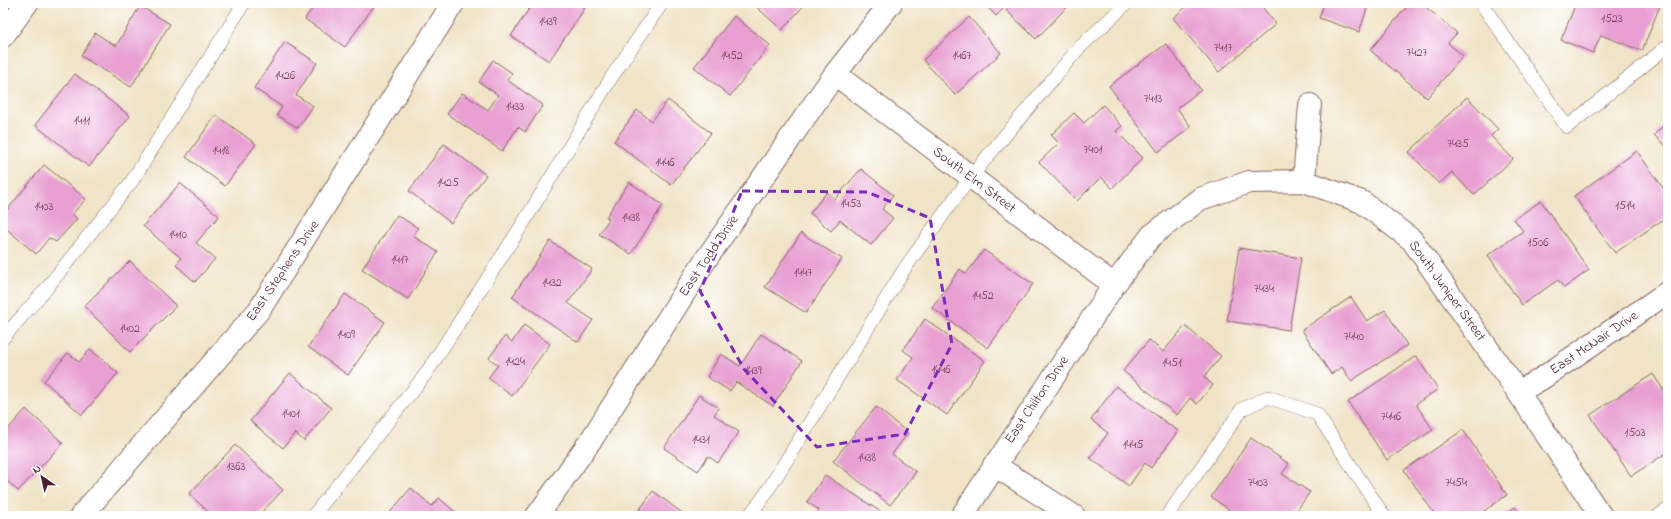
<svg xmlns="http://www.w3.org/2000/svg" width="1671" height="519" viewBox="0 0 1671 519" font-family="'Indie Flower',sans-serif">
<style>
.building{fill:#e8a0d3}
.lines{fill:none;stroke-linecap:round;stroke-linejoin:round}
.service-casing{stroke:#846461;stroke-width:14}
.minor-casing{stroke:#846461;stroke-width:24}
.service{stroke:#fff;stroke-width:13}
.minor{stroke:#fff;stroke-width:22}
.marked{fill:none;stroke:#7b2cbf;stroke-width:3;stroke-dasharray:8 5;stroke-linejoin:round}
.labels{text-anchor:middle;dominant-baseline:central;stroke-width:3.5;stroke-linejoin:round;paint-order:stroke}
.number-label{font-size:12px;fill:#723f55}
.street-label{font-size:14px;fill:#4a1f2b;stroke:#fff}
</style>
<rect width="100%" height="100%" fill="#fff"/>
<filter id="ink" filterUnits="userSpaceOnUse"><feTurbulence type="fractalNoise" baseFrequency=".025" numOctaves="2"/><feDisplacementMap in="SourceGraphic" scale="8" xChannelSelector="R" yChannelSelector="G"/><feConvolveMatrix kernelMatrix="1 2 1 2 8 2 1 2 1" color-interpolation-filters="sRGB"/></filter>
<filter id="wash" filterUnits="userSpaceOnUse"><feTurbulence type="fractalNoise" baseFrequency=".012" numOctaves="4" result="noise"/><feDisplacementMap in="SourceGraphic" scale="16" xChannelSelector="R" yChannelSelector="G"/><feGaussianBlur stdDeviation="0.9" result="paint"/><feColorMatrix in="noise" values="0 0 0 0 0 0 0 0 0 0 0 0 0 0 0 0 0 1.4 0 .05"/><feComposite in="paint" operator="in"/></filter>
<g filter="url(#wash)">
<rect width="100%" height="100%" fill="#f0e3c6"/>
<g id="blocks">
<!-- building -->
<path class="building" d="M316 3H376L345 47 305 19Z
M533 3H578L585 8 549 61 511 36Z
M752 3H806L782 30Z
M984 3H1071L1036 39 1004 8 996 16Z
M1191 3H1259L1276 24 1219 72 1173 18Z
M1324 3H1369L1359 32 1319 18Z
M1410 3H1421L1457 33 1448 43 1463 56 1427 98 1370 50Z
M1576 3H1661L1642 51 1601 35 1593 53 1561 40Z
M140 6 170 24 131 87 81 56 95 33 116 46Z
M734 16 770 45 730 96 694 67Z
M969 17 1001 53 955 95 923 60Z
M285 42 317 63 296 95 313 106 298 128 277 115 282 107 254 88Z
M1166 44 1201 90 1177 108 1191 127 1158 152 1109 86Z
M493 60 512 73 507 80 543 105 525 132 518 127 502 151 447 114 462 93 488 110 498 95 479 82Z
M75 74 130 116 89 167 35 125Z
M1467 97 1498 129 1491 136 1513 159 1474 195 1452 172 1439 184 1409 152Z
M668 100 711 133 671 185 614 141 637 110 652 121Z
M1103 105 1122 126 1116 131 1143 158 1112 188 1101 177 1077 201 1039 162 1059 143 1051 135 1074 113 1084 123Z
M216 115 256 144 225 186 186 157Z
M1668 121V148L1654 135Z
M444 144 486 175 451 223 409 191Z
M1637 151 1668 195V216L1615 253 1574 196Z
M44 165 86 199 72 214 77 219 56 242 49 238 36 254 3 226V215Z
M861 169 893 195 882 209 893 218 871 245 840 220 831 231 810 213 827 192 835 199Z
M629 182 663 205 631 254 599 234 609 219 606 217Z
M180 183 219 216 196 243 215 259 195 282 176 265 181 258 143 226Z
M1541 201 1589 270 1564 288 1558 280 1522 305 1488 255 1523 231 1514 219Z
M397 215 418 228 413 236 438 252 408 299 362 269Z
M801 233 842 259 806 313 765 287Z
M550 241 592 269 568 303 593 320 578 342 512 297Z
M1239 248 1301 258 1289 330 1227 321Z
M984 250 1033 284 988 348 932 308 960 269 966 274Z
M130 261 176 306 130 352 84 306Z
M345 294 385 322 348 375 308 347Z
M1351 297 1367 321 1385 310 1407 345 1351 381 1342 367 1331 374 1302 330Z
M925 319 985 361 947 415 897 380 913 357 903 350Z
M524 325 550 344 512 396 488 378 498 365 489 358 505 336 512 342Z
M1185 326 1221 356 1204 377 1213 385 1197 404 1190 398 1177 415 1123 371 1149 340 1163 352Z
M761 334 802 361 773 406 736 382 730 391 707 377 721 354 740 366Z
M90 349 118 373 82 415 44 381 68 353 79 362Z
M1416 356 1438 389 1416 404 1433 430 1387 460 1348 402Z
M290 373 331 408 304 441 295 433 283 448 250 421Z
M1653 374 1668 397V452L1631 476 1590 415Z
M1116 386 1178 431 1151 468 1145 463 1129 486 1090 458 1108 433 1091 420Z
M699 395 719 408 714 415 739 432 718 463 708 456 698 471 664 448Z
M876 407 908 433 892 454 916 472 890 505 833 461Z
M26 409 63 443 18 491 3 477V435Z
M1463 430 1507 495 1477 516H1436L1404 470Z
M1251 438 1289 464 1282 474 1310 492 1293 516H1238L1211 497Z
M235 445 283 490 258 516H213L189 494Z
M825 475 887 516H815L819 510 807 502Z
M411 488 432 506 439 498 460 516H387Z
M653 491 686 516H635Z
M1515 507 1521 516H1502Z"/>
</g>
</g>
<g filter="url(#ink)">
<use href="#blocks" fill-opacity="0" stroke="#846461" stroke-width="1"/>
<g class="lines">
<defs>
<path id="service" d="M1481 3 1567 127 1668 46
M3 338 46 289 132 181 244 3
M313 516 425 375 524 222 611 78 662 3
M749 516 765 495 905 268 955 198 987 157 1078 49 1127 3
M1167 516 1242 409 1268 397 1317 414 1384 516
M1658 516 1668 509"/>
<path id="minor" d="M3 36 27 3
M835 74 1114 285
M1304 181 1310 105
M1518 392 1541 379 1668 292
M994 465 1074 516
M81 516 259 310 453 3
M537 516 593 437 704 262 835 74 891 3
M962 516 1114 285 1152 235 1200 199 1249 182 1304 181 1362 202 1412 240 1518 392 1601 516"/>
</defs>
<!-- service casing -->
<use href="#service" class="service-casing"/>
<!-- minor casing -->
<use href="#minor" class="minor-casing"/>
<!-- service -->
<use href="#service" class="service"/>
<!-- minor -->
<use href="#minor" class="minor"/>
</g>
</g>
<!-- marked area -->
<path class="marked" d="M742 191 867 192 930 218 952 344 905 434 817 447 744 369 700 291Z"/>
<g class="labels">
<!-- number labels -->
<g class="number-label">
<text x="1612" y="19">1523</text>
<text x="548" y="22">1439</text>
<text x="1223" y="48">7417</text>
<text x="1417" y="53">7427</text>
<text x="732" y="56">1452</text>
<text x="962" y="56">1467</text>
<text x="285" y="76">1426</text>
<text x="1153" y="99">7413</text>
<text x="515" y="107">1433</text>
<text x="82" y="121">1411</text>
<text x="1458" y="144">7435</text>
<text x="1093" y="150">7401</text>
<text x="221" y="151">1418</text>
<text x="665" y="163">1446</text>
<text x="448" y="183">1425</text>
<text x="851" y="204">1453</text>
<text x="1625" y="206">1514</text>
<text x="44" y="207">1403</text>
<text x="631" y="218">1438</text>
<text x="178" y="235">1410</text>
<text x="1538" y="243">1506</text>
<text x="400" y="260">1417</text>
<text x="803" y="273">1447</text>
<text x="552" y="283">1432</text>
<text x="1264" y="289">7434</text>
<text x="983" y="296">1452</text>
<text x="130" y="329">1402</text>
<text x="346" y="335">1409</text>
<text x="1354" y="337">7440</text>
<text x="515" y="362">1424</text>
<text x="1172" y="363">1451</text>
<text x="941" y="370">1446</text>
<text x="753" y="371">1439</text>
<text x="291" y="414">1401</text>
<text x="1391" y="417">7446</text>
<text x="1635" y="433">1503</text>
<text x="701" y="440">1431</text>
<text x="1133" y="445">1445</text>
<text x="867" y="458">1438</text>
<text x="236" y="467">1363</text>
<text x="1258" y="483">7403</text>
<text x="1456" y="483">7454</text>
</g>
<!-- street labels -->
<g class="street-label">
<text transform="translate(974 180) rotate(37)">South Elm Street</text>
<text transform="translate(709 256) rotate(-56)">East Todd Drive</text>
<text transform="translate(283 271) rotate(-56)">East Stephens Drive</text>
<text transform="translate(1447 291) rotate(54)">South Juniper Street</text>
<text transform="translate(1594 343) rotate(-34)">East McNair Drive</text>
<text transform="translate(1037 400) rotate(-56)">East Chilton Drive</text>
</g>
</g>
<!-- margin -->
<rect width="1671" height="519" fill="none" stroke="#fff" stroke-width="16"/>
<!-- north arrow -->
<g transform="translate(42 477) rotate(326)" stroke="#ffffff" stroke-width="3" paint-order="stroke">
<path d="M0-3L7 15L0 10L-7 15Z" fill="#4a1f2b"/>
<text y="-6" font-size="11" font-weight="bold" text-anchor="middle" fill="#4a1f2b">N</text>
</g>
</svg>
